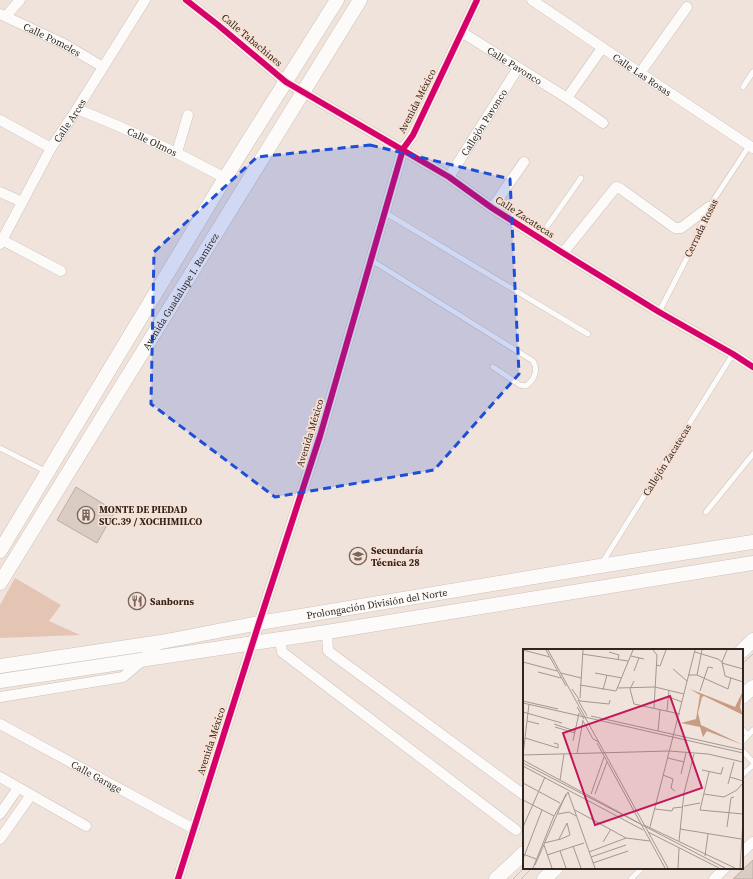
<svg xmlns="http://www.w3.org/2000/svg" width="753" height="879" viewBox="0 0 753 879" font-family="'Source Serif 4',serif">
<style>
.green{fill:#e4c4b2}
.building{fill:#dacbc3;stroke:#b8aea7}
.lines{fill:none;stroke-linecap:round;stroke-linejoin:round}
.service-casing{stroke:#ccc2bb;stroke-width:6}
.minor-casing{stroke:#ccc2bb;stroke-width:11}
.secondary-casing{stroke:#ccc2bb;stroke-width:15}
.service{stroke:#fdfbfa;stroke-width:5}
.minor{stroke:#fdfbfa;stroke-width:10}
.secondary{stroke:#fdfbfa;stroke-width:14}
.tram{stroke:#c5c2c0;stroke-width:1}
.cycleway-casing{stroke:#f9e0d2;stroke-width:8}
.cycleway{stroke:#d6006c;stroke-width:6}
.marked{fill:#1d4ed8;fill-opacity:0.2;stroke:#1d4ed8;stroke-width:3;stroke-dasharray:8 5;stroke-linejoin:round}
.labels{text-anchor:middle;dominant-baseline:central;stroke-width:3.5;stroke-linejoin:round;paint-order:stroke}
.street-label{font-size:10px;fill:#2f2621;stroke:#f9e0d2}
.poi-label{font-size:10px;font-weight:bold;fill:#2f2621;stroke:#f9e0d2;text-anchor:start}
.inset-road{fill:none;stroke:#a39791;stroke-width:1}
.view{fill:#c2185b;fill-opacity:0.15;stroke:#c2185b;stroke-width:2}
.inset-edge{fill:none;stroke:#2f2621;stroke-width:2}
</style>
<rect width="100%" height="100%" fill="#f0e3db"/>
<!-- green -->
<path class="green" d="M15 578 61 605 49 621 80 635 0 638V605Z"/>
<!-- building -->
<path class="building" d="M76 487 115 511 97 543 57 520Z
M753 860V879H733Z"/>
<g class="lines">
<defs>
<path id="service" d="M743 87 753 72
M384 212 588 334
M539 238 581 178
M371 260 533 361C539 370 534 380 526 386L520 385 493 367
M659 312 691 250 709 207 749 146
M0 448 47 472
M706 512 753 454
M602 563 733 354
M742 729 748 735
M742 742 753 730
M742 750 753 762
M742 775 753 765
M631 879 642 868"/>
<g id="minor">
<path d="M186 0 218 25 286 82 449 177 492 208 563 253 659 312 733 354 753 367"/>
<path id="s1" d="M532 0 640 73 753 148"/>
<path id="s2" d="M0 14 64 44 103 67"/>
<path d="M6 16 20 0"/>
<path id="s3" d="M463 33 567 98 603 123"/>
<path d="M640 73 687 7"/>
<path d="M567 98 602 48"/>
<path id="s4" d="M77 109C128 129 177 152 225 178"/>
<path d="M0 120 51 148"/>
<path d="M177 152 188 115"/>
<path id="s5" d="M449 177 518 68"/>
<path d="M0 192 22 202"/>
<path d="M492 208 524 162"/>
<path d="M2 240 61 271"/>
<path id="s6" d="M0 244 51 148 77 109 145 0"/>
<path d="M563 253 616 187 621 189 675 228H681L709 207"/>
<path d="M327 632 328 651 524 795"/>
<path d="M280 639 282 652 516 830"/>
<path d="M0 697 123 677 143 660 148 653 161 642"/>
<path id="s7" d="M0 724 194 829"/>
<path d="M0 777 86 826"/>
<path d="M0 814 18 788"/>
<path d="M0 839 31 795"/>
<path d="M742 852 753 842"/>
<path d="M178 879 259 623 320 436 403 149 413 135 477 0"/>
<path d="M714 879 725 868"/>
</g>
<g id="secondary">
<path d="M0 551 225 178 337 0"/>
<path id="s8" d="M0 583 360 0"/>
<path d="M742 651 753 640"/>
<path id="s9" d="M0 666 161 642 259 623 600 566 753 542"/>
<path d="M0 681 327 632 753 563"/>
<path d="M742 697 753 687"/>
<path d="M496 879 524 853"/>
<path d="M544 879 556 868"/>
</g>
</defs>
<!-- service casing -->
<use href="#service" class="service-casing"/>
<!-- minor casing -->
<use href="#minor" class="minor-casing"/>
<!-- secondary casing -->
<use href="#secondary" class="secondary-casing"/>
<!-- service -->
<use href="#service" class="service"/>
<!-- minor -->
<use href="#minor" class="minor"/>
<!-- secondary -->
<use href="#secondary" class="secondary"/>
<!-- tram -->
<path class="tram" d="M742 664 753 654
M513 879 523 869
M521 879 532 868"/>
<defs>
<path id="cycleway" d="M186 0 218 25 286 82 449 177 492 208 563 253 659 312 733 354 753 367
M178 879 259 623 320 436 403 149 413 135 477 0"/>
</defs>
<!-- cycleway casing -->
<use href="#cycleway" class="cycleway-casing"/>
<!-- cycleway -->
<use href="#cycleway" class="cycleway"/>
</g>
<!-- marked area -->
<path class="marked" d="M370 145 510 179 519 374 434 470 275 497 151 404 154 252 257 157Z"/>
<!-- icons -->
<defs>
<symbol id="building-ring" viewBox="-11 -11 22 22"><circle r="9.5" fill="#f9e0d2" stroke="#736862" stroke-width="1.5"/><path d="M-4-6H4V6H1V3H-1V6H-4ZM-2.5-4.3h1.7v1.8h-1.7ZM.8-4.3h1.7v1.8H.8ZM-2.5-1h1.7V.8h-1.7ZM.8-1h1.7V.8H.8Z" fill="#736862"/></symbol>
<symbol id="school-ring" viewBox="-11 -11 22 22"><circle r="9.5" fill="#f9e0d2" stroke="#736862" stroke-width="1.5"/><path d="M0-5L7-2L0 1L-7-2ZM-4 1L0 2.5L4 1V4Q0 6-4 4Z" fill="#736862"/></symbol>
<symbol id="restaurant-ring" viewBox="-11 -11 22 22"><circle r="9.5" fill="#f9e0d2" stroke="#736862" stroke-width="1.5"/><path d="M-5-6h1v4h1v-4h1v4h1v-4h1v5L-1.5 .5V6h-2V.5L-5-1ZM5-6V6H3V1.5H1.5Q1.5-4 5-6Z" fill="#736862"/></symbol>
</defs>
<g fill-rule="evenodd">
<use href="#building-ring" x="76" y="505" width="20" height="20"/>
<use href="#school-ring" x="348" y="546" width="20" height="20"/>
<use href="#restaurant-ring" x="127" y="591" width="20" height="20"/>
</g>
<g class="labels">
<!-- street labels -->
<g class="street-label">
<text stroke="none"><textPath href="#s2" startOffset="58">Calle Pomeles</textPath></text>
<text transform="translate(252 40) rotate(40)">Calle Tabachines</text>
<text stroke="none"><textPath href="#s3" startOffset="61">Calle Pavonco</textPath></text>
<text stroke="none"><textPath href="#s1" startOffset="133">Calle Las Rosas</textPath></text>
<text transform="translate(417 101) rotate(-63)">Avenida México</text>
<text stroke="none"><textPath href="#s6" startOffset="142">Calle Arces</textPath></text>
<text stroke="none"><textPath href="#s5" startOffset="65">Callejón Pavonco</textPath></text>
<text stroke="none"><textPath href="#s4" startOffset="82">Calle Olmos</textPath></text>
<text transform="translate(525 217) rotate(33)">Calle Zacatecas</text>
<text transform="translate(701 228) rotate(-64)">Cerrada Rosas</text>
<text stroke="none"><textPath href="#s8" startOffset="343">Avenida Guadalupe I. Ramírez</textPath></text>
<text transform="translate(310 433) rotate(-73)">Avenida México</text>
<text transform="translate(667 460) rotate(-58)">Callejón Zacatecas</text>
<text stroke="none"><textPath href="#s9" startOffset="382">Prolongación División del Norte</textPath></text>
<text transform="translate(211 741) rotate(-72)">Avenida México</text>
<text stroke="none"><textPath href="#s7" startOffset="110">Calle Garage</textPath></text>
</g>
<!-- poi labels -->
<g class="poi-label">
<text x="99" y="509">MONTE DE PIEDAD<tspan x="99" dy="12">SUC.39 / XOCHIMILCO</tspan></text>
<text x="371" y="550">Secundaría<tspan x="371" dy="12">Técnica 28</tspan></text>
<text x="150" y="601">Sanborns</text>
</g>
</g>
<!-- overview -->
<g transform="translate(523 649)">
<rect width="220" height="220" fill="#f0e3db"/>
<path d="M167 40 212 58 220 42 217 58 220 66 181 47 179 48 175 64 178 76 220 96 184 82 180 88 177 78 158 74 173 70 177 46Z" fill="#c89c81"/>
<path class="inset-road" d="M0 1 27 8M23 1 43 37M25 1 145 219M130 1 134 6 131 59M86 3 96 6 95 10M172 3 195 10 199 13 202 27 220 33M59 5 105 12M108 7 121 10M0 13 34 22M199 13 204 1M199 14 220 20M133 16 137 17 143 1M150 20 164 32M111 22 116 9M15 23 38 29M38 24 58 29M72 24 99 29M165 26H174L205 40 208 29M174 26 179 1M111 32 107 40 111 55 157 65M57 36 93 42 110 1M95 39 132 38 161 45M49 40 57 52M80 41 84 26M177 42 185 18 190 19M146 48 159 53M57 49 60 1M55 51 64 67M0 52 35 60M57 52 86 55 87 51M0 54 220 104M54 58 61 70M144 62 146 41M0 63 39 74M68 67 220 101M4 72 16 75M60 72 70 90 76 93M31 75 52 82M32 78 52 84M135 82 137 61M2 89 35 99V95L31 94M50 92 56 64M74 94 142 219M54 105 60 71M0 106 146 102 185 105 220 113M0 106 6 55M145 109 161 113M0 111 116 174M0 114 202 219M0 117 120 181M179 121 198 125 200 118M186 123 177 161 220 165M158 125 163 104M140 126 150 130 148 139 152 142M207 128 220 132M37 131 41 105M0 134 37 154M205 135 211 113M45 143 72 219M68 145 81 108M72 145 84 113M181 145 201 148 214 141 220 134M0 151 31 167M161 157 177 154M132 160 149 162 150 159 160 158M52 161 103 189 127 192M35 165 46 163 53 167M121 176 212 219M0 178 22 128M127 178 172 1M204 178 208 149 211 148M157 180 218 190M125 183 196 219M156 192 161 144 171 105M80 193 88 180M21 194 38 190 47 186 44 174 36 190M21 196 29 219M50 197 58 219M37 202 43 219M66 203 103 189M0 205 13 210M24 206 61 194M182 207 185 185M68 208 103 196M0 210 19 161M70 214 105 202M12 216 43 145M10 219 31 167 45 143M155 219 156 199M217 219 220 171"/>
<path class="view" d="M147 47 179 139 72 176 40 84Z"/>
<rect width="220" height="220" class="inset-edge"/>
</g>
</svg>
